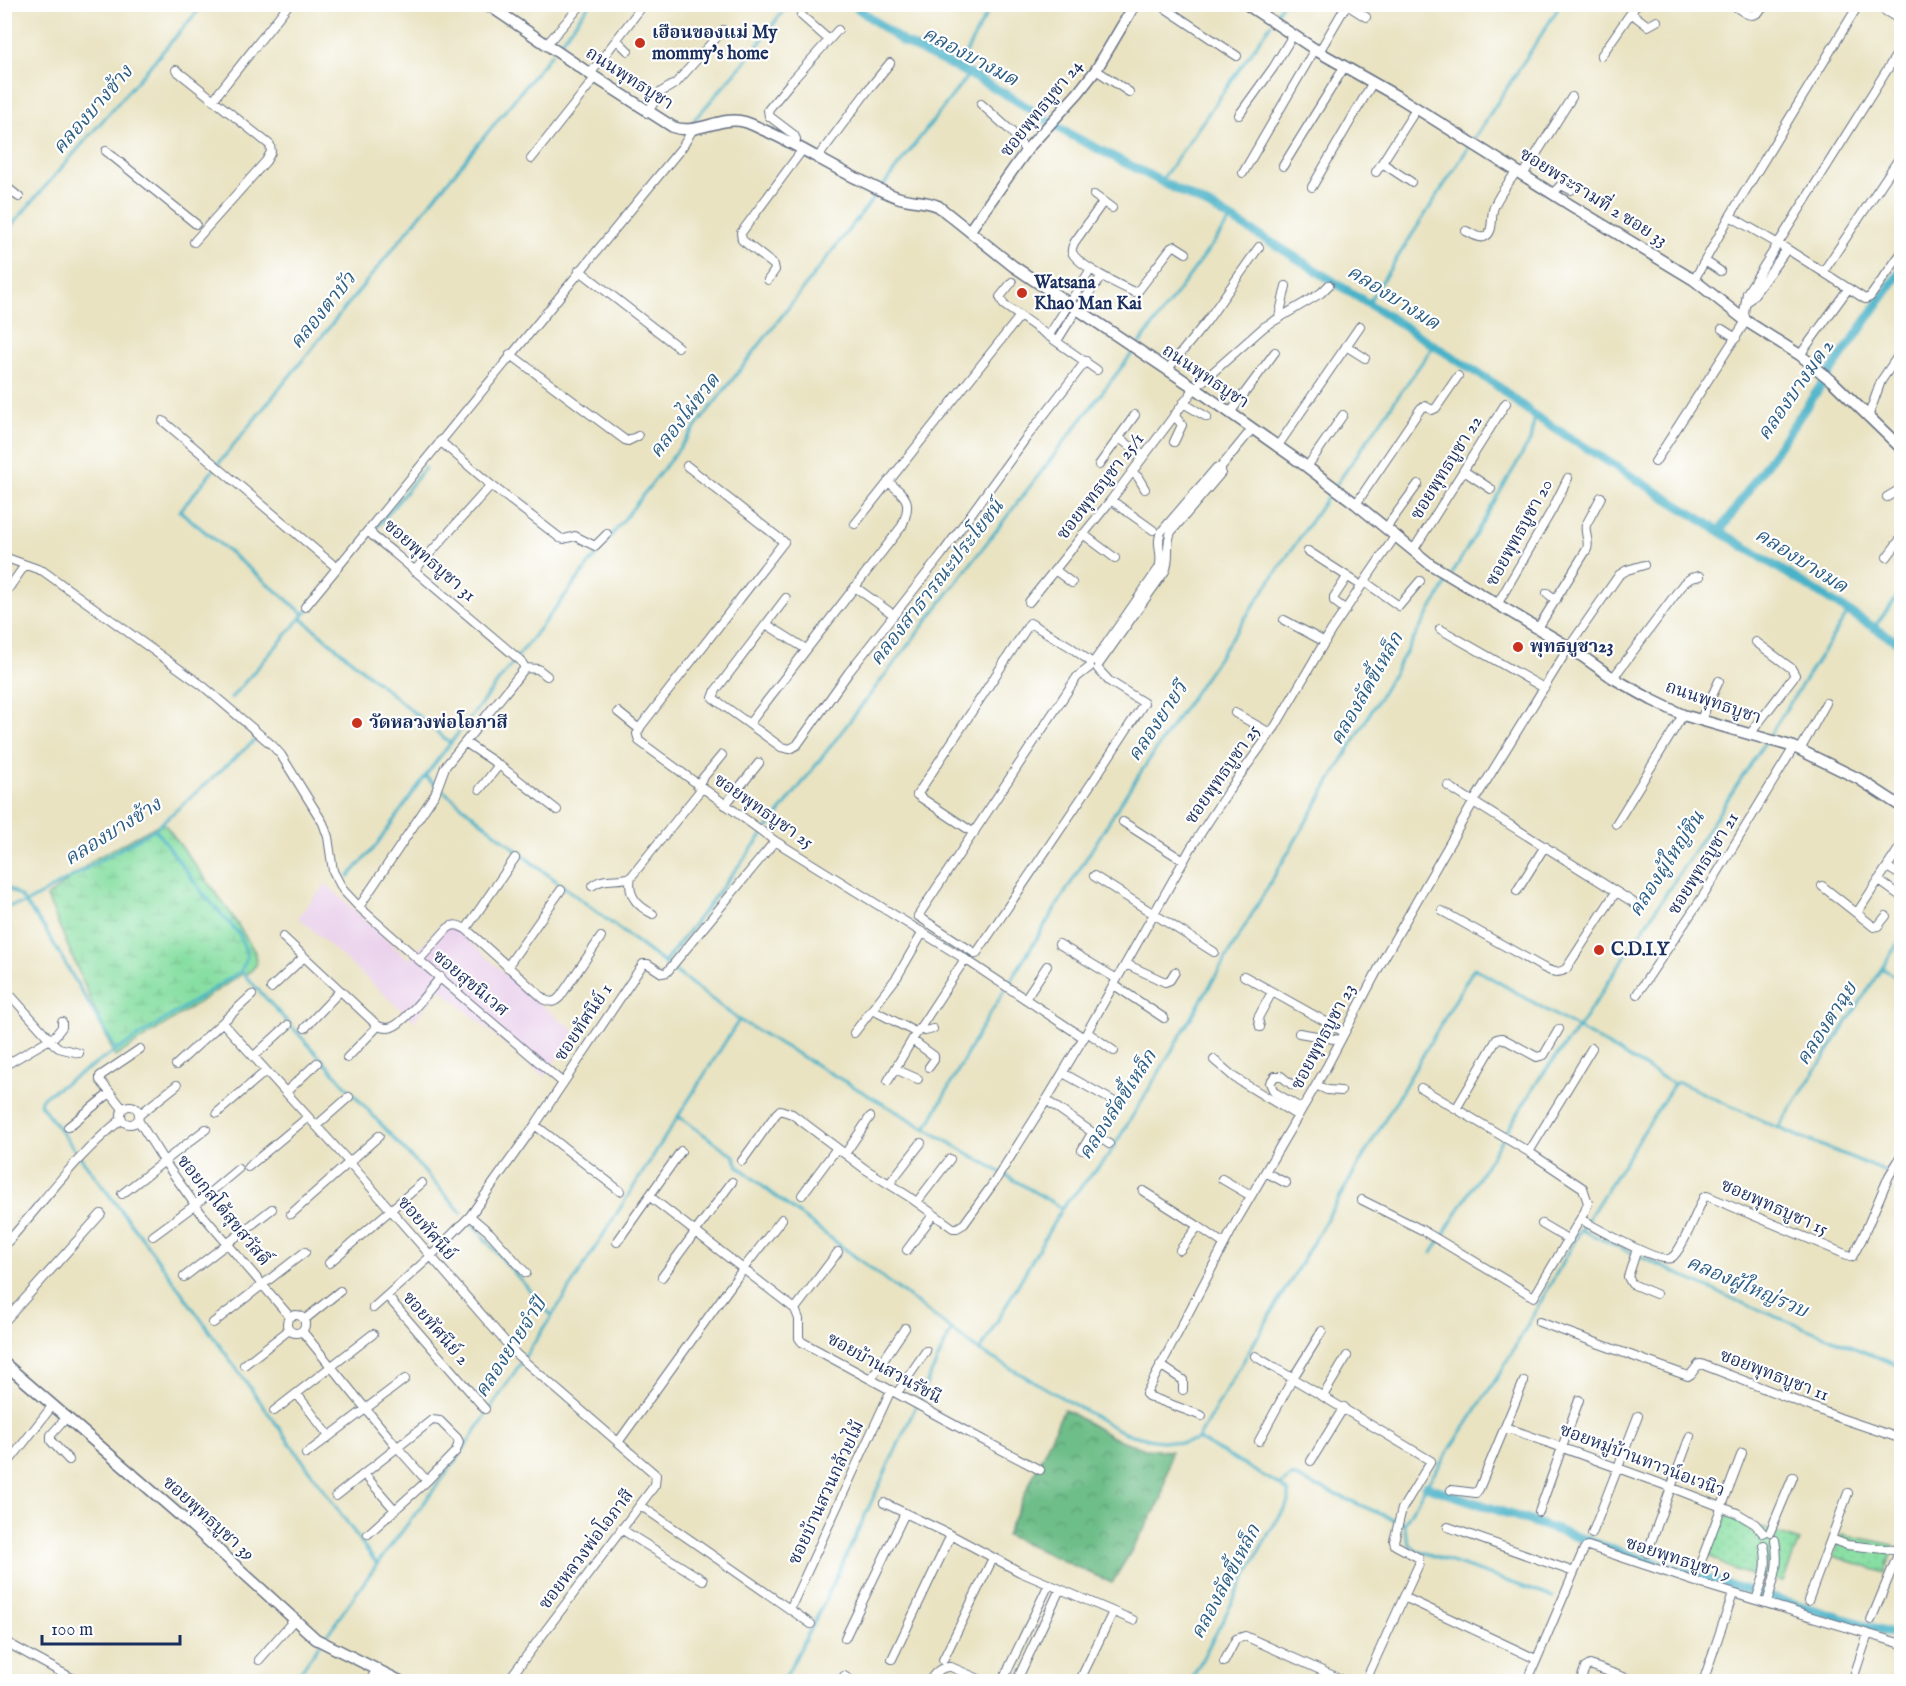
<svg xmlns="http://www.w3.org/2000/svg" width="1906" height="1686" viewBox="0 0 1906 1686" font-family="'IM FELL English','Noto Serif Thai',serif">
<style>
.built{fill:#ead1ec}
.grass{fill:url(#grass-dots);stroke:#528780;stroke-width:1.5}
.forest{fill:url(#forest-crowns);stroke:#447674;stroke-width:1.5}
.wetland{fill:url(#wetland-marsh);stroke:#528780;stroke-width:1.5}
.lines{fill:none;stroke-linecap:round;stroke-linejoin:round}
.stream{stroke:#49b2c8;stroke-width:3}
.canal{stroke:#49b2c8;stroke-width:9}
.street-casing{stroke:#636e81;stroke-width:10}
.secondary-casing{stroke:#636e81;stroke-width:13}
.street{stroke:#fff;stroke-width:8}
.secondary{stroke:#fff;stroke-width:10}
.poi-dot{fill:#c8321e;stroke:#fff;stroke-width:2}
.labels{text-anchor:middle;dominant-baseline:central;stroke-width:4.5;stroke-linejoin:round;paint-order:stroke}
.poi-label{font-size:18px;font-weight:bold;fill:#1b2f5e;stroke:#fff;text-anchor:start}
.street-label{font-size:18px;fill:#1b2f5e;stroke:#fff}
.water-label{font-size:20px;font-style:italic;fill:#2b5d83;stroke:#fff}
</style>
<defs>
<pattern id="grass-dots" width="8" height="8" patternUnits="userSpaceOnUse" patternTransform="scale(1.5)"><rect width="8" height="8" fill="#88dfa3"/><path d="M2 2h.1M6 6h.1" fill="none" stroke="#75c08f" stroke-width="1.8" stroke-linecap="round"/></pattern>
<pattern id="forest-crowns" width="20" height="18" patternUnits="userSpaceOnUse" patternTransform="scale(1.5)"><rect width="20" height="18" fill="#6ebe89"/><path d="M2 6a3 3 0 1 1 6 0M12 15a3 3 0 1 1 6 0" fill="none" stroke="#5a9b73"/></pattern>
<pattern id="wetland-marsh" width="20" height="14" patternUnits="userSpaceOnUse" patternTransform="scale(1.5)"><rect width="20" height="14" fill="#88dfa3"/><path d="M1 5h8M5 5V1M11 12h8M15 12V8" fill="none" stroke="#75c08f"/></pattern>
</defs>
<rect width="100%" height="100%" fill="#fff"/>
<filter id="ink" filterUnits="userSpaceOnUse"><feTurbulence type="fractalNoise" baseFrequency=".0167" numOctaves="2"/><feDisplacementMap in="SourceGraphic" scale="12" xChannelSelector="R" yChannelSelector="G"/><feConvolveMatrix kernelMatrix="1 2 1 2 8 2 1 2 1" color-interpolation-filters="sRGB"/></filter>
<filter id="wash" filterUnits="userSpaceOnUse"><feTurbulence type="fractalNoise" baseFrequency=".008" numOctaves="4" result="noise"/><feDisplacementMap in="SourceGraphic" scale="24" xChannelSelector="R" yChannelSelector="G"/><feGaussianBlur stdDeviation="1.35" result="paint"/><feColorMatrix in="noise" values="0 0 0 0 0 0 0 0 0 0 0 0 0 0 0 0 0 1.4 0 .05"/><feComposite in="paint" operator="in"/></filter>
<g filter="url(#wash)">
<rect width="100%" height="100%" fill="#e9e3c2"/>
<!-- built -->
<path class="built" d="M326 884 409 960 446 920 528 995 575 1031 544 1077 439 988 414 1021 298 917Z"/>
<!-- grass -->
<path class="grass" d="M1722 1514 1799 1541 1783 1581C1757 1578 1727 1571 1707 1553Z
M1842 1534 1894 1545 1885 1573 1833 1556Z"/>
<!-- forest -->
<path class="forest" d="M1064 1409 1112 1437 1145 1449 1171 1451 1161 1501 1112 1583 1006 1535Z"/>
<!-- wetland -->
<path class="wetland" d="M163 822 227 908 255 952 256 965 249 973 242 974 115 1057 47 897 95 859Z"/>
<g class="lines">
<!-- stream -->
<path class="stream" d="M1274 18 1282 4
M556 48 590 4
M957 69 992 4
M694 120 750 56 788 4
M1161 181 1271 24
M882 187 969 74
M4 234 204 4
M1368 303 1561 4
M1138 346 1231 219
M1336 485 1434 345
M1452 574 1530 441 1535 416
M304 614 180 511 552 53
M301 618 450 743
M1874 627 1902 591
M231 698 336 578 425 468
M1769 736 1849 611
M425 776 530 861 739 1020 1062 1208
M155 829 205 896 240 935 247 956 241 971 462 1213
M349 876 375 847 425 776 878 192
M4 885 21 897 45 929 116 1050
M4 907 26 903 155 829 254 741
M664 963 1134 351
M1882 968 1902 981
M241 971 42 1098 40 1104 151 1250 377 1564
M678 1116 734 1156 738 1166 771 1193 980 1351
M1779 1127 1902 937
M926 1129 980 1030 1128 791 1332 490
M472 1224 552 1316
M1581 1230 1740 1302 1902 1367
M1432 1253 1539 1079 1581 1024 1765 742
M1197 1440 1474 968 1674 1084
M1280 1485 1293 1476 1404 1524 1426 1486 1502 1370 1581 1230 1674 1084 1679 1082 1778 1128 1902 1178
M1404 1524 1409 1544 1417 1550 1553 1597
M324 1639 377 1564 455 1462 552 1316 739 1020
M293 1682 320 1644
M783 1682 826 1599 951 1331
M1190 1682 1270 1531 1289 1502V1493L1280 1485 1200 1440 1181 1443 1153 1440 1124 1433 980 1351 1062 1208 1108 1156 1155 1079 1449 579"/>
<!-- canal -->
<path class="canal" d="M852 4 903 42 969 74 1011 97 1069 134 1213 208 1279 247 1495 384 1535 416 1902 645
M1720 531 1902 269
M1426 1486 1645 1560 1902 1636"/>
</g>
</g>
<g filter="url(#ink)">
<g class="lines">
<defs>
<path id="street" d="M1159 4 1237 56
M1732 4C1748 15 1753 22 1766 4
M1874 4 1902 21
M1347 5 1366 17
M1631 13 1648 26 1657 21
M801 15 829 40
M617 40 628 51
M546 45 582 4
M1319 52 1347 4
M1601 56 1637 4
M176 70 270 145 271 152 266 161 194 242
M1096 70 1129 92
M590 74 644 4
M213 100 289 4
M981 104 1011 131 1026 151
M647 113 661 92 676 83 723 30
M1239 115 1273 68 1293 35
M795 145 796 139 794 135 769 116 768 110 791 82 838 30
M106 151 196 224
M818 157 868 90 890 63
M531 159 595 78
M1382 163 1411 182
M1283 166 1345 66
M1376 172 1417 108
M1243 173 1315 49
M1523 175 1572 97
M4 185 19 197
M1312 187 1373 82
M1553 193 1561 185 1571 190
M1094 195 1112 208
M1103 202 1074 243C1073 246 1071 249 1072 252 1077 265 1121 286 1134 292L1138 291 1171 248 1175 246 1186 253
M1730 216 1787 249 1865 299 1870 297 1902 252
M1466 231C1471 233 1478 239 1484 237 1495 233 1490 216 1494 207 1499 194 1509 182 1517 171
M1705 261 1720 271
M579 270 678 347
M1823 272 1902 154
M768 280 775 270 774 265 742 240 741 233 803 149
M1694 280 1730 216 1859 4
M1012 282 1000 297 1004 305 1097 370
M1746 303 1753 296 1787 249
M1279 317 1286 286
M1722 329 1736 338
M1049 335 1091 269
M1057 341 1077 309 1102 276
M1346 346 1365 358
M510 354 625 440 628 441 638 436
M1800 355 1848 289
M1167 370 1207 321 1259 247
M1183 403 1207 417
M1230 413 1275 352
M1868 417 1881 381 1902 350
M163 421 337 568
M1119 438 1144 456
M1174 442 1182 425 1174 415
M1277 447 1360 326
M1655 462 1746 321 1744 313 1747 293 1902 46
M1099 465 1135 415
M687 466 784 542 641 726 637 734 639 741 775 841 965 959 1084 1038
M1307 467 1343 415
M1464 471 1491 489
M1132 472 1138 477 1145 489
M491 485 560 538 564 539 575 536 595 546 607 534
M1887 497 1902 488
M1111 500 1153 530
M1356 504 1421 408 1425 406 1432 410 1436 408 1458 376
M855 524 1020 316
M1386 528 1418 484
M1083 534 1115 558
M1414 549 1506 403
M1308 551 1356 582
M4 557 43 571 203 686 272 745 281 755 323 823 328 837 333 871 343 890 359 907 419 960 562 1082
M1887 557 1902 537
M1055 570 1072 583
M414 571 491 485 440 441
M1365 582 1399 606 1420 581
M855 587 894 615
M1547 593 1556 600
M4 595 25 565
M786 598 716 690 713 698 781 747 790 749 797 745 849 672 942 554 1026 438 1086 361
M1029 602 1111 500 1195 388 1264 327 1321 293 1329 285
M1498 603 1552 510 1568 478
M305 607 369 529
M1346 610 1334 601V597L1347 577
M1284 620 1325 642
M766 624 806 649
M1538 628 1587 549C1590 541 1584 533 1586 525L1601 497
M1440 629 1544 688
M1095 660 1159 568C1164 555 1155 544 1161 532L1216 468 1221 467
M1099 664 1165 571C1171 558 1165 545 1171 532L1221 473V467L1252 429
M1090 667 1077 677 918 916 976 954 1093 781 1144 703 1109 681 1098 669
M525 668 538 669 547 676
M1613 678 1684 583 1691 578 1700 576
M618 712 639 729
M1235 713 1270 733
M1701 719 1719 681
M749 724 902 526C912 502 908 497 888 482
M1750 734 1795 675 1791 668 1756 642
M466 743 499 765 557 810
M1800 750 1826 703
M697 785 722 755
M1448 786 1639 906
M480 789 499 765
M725 805 759 763
M1123 822 1184 861
M1616 824 1683 715
M974 833 917 795 1030 623 1069 646 1091 662
M1887 867 1902 876
M1094 876 1214 952
M631 877C627 895 637 906 653 914
M1878 880 1899 895H1902
M592 886C604 876 617 882 631 877L702 788
M1822 886 1874 927 1878 926 1886 916
M1517 891 1545 846
M359 907 435 794 445 767 525 668 521 661 394 553 373 536 369 529 683 146 693 129
M1442 911 1544 968C1552 972 1558 974 1566 969L1616 892
M1857 913 1902 844
M466 929 515 858
M283 937 378 1026C383 1028 387 1029 392 1027 405 1023 430 989 441 977
M1059 944 1117 979
M419 960 448 928C455 923 459 926 466 929L545 1000C552 1003 555 1002 560 997L601 937
M1126 964 1165 982 1170 980 1175 972
M507 967 561 890
M1244 976 1344 1032
M1114 985 1164 1018
M4 988 55 1045 59 1048 79 1053
M271 988 304 957
M1637 994 1705 893 1794 747
M1025 999 1047 966
M873 1010 917 1033
M223 1023 349 1162 516 1354 656 1475 655 1485 507 1682
M1260 1027 1258 1018 1272 992
M305 1028 340 991
M919 1029 925 1031 933 1029
M1087 1032 1114 1051
M854 1033 897 977 923 932
M1299 1033 1340 1040
M912 1040 934 1056V1060L929 1067
M254 1056 288 1025
M347 1058 378 1026
M1214 1060 1235 1078 1298 1116
M176 1065 252 995
M4 1066 55 1036 62 1027V1022
M895 1069 918 1079
M1063 1073 1115 1102
M888 1081 912 1040 965 959
M1292 1085 1281 1076H1275L1270 1083 1274 1092 1302 1109
M1316 1085 1327 1090 1341 1091
M286 1092 317 1063
M1046 1100 1109 1144
M121 1115a9 9 0 1 1 18 0a9 9 0 1 1-18 0Z
M123 1109 100 1080V1076L140 1049
M1456 1109 1497 1039 1502 1038 1537 1057 1544 1055 1559 1029
M217 1113 266 1071
M139 1115 177 1085
M138 1120 164 1161 201 1213 290 1317
M535 1125 620 1191
M316 1126 349 1097
M68 1127 110 1093
M1082 1150 1092 1133
M1529 1152 1592 1048
M845 1154 870 1117
M742 1161 776 1114 780 1110 792 1114 865 1169 908 1196 953 1228H957L964 1224 995 1181 1044 1104 1087 1032 1191 848 1227 793 1275 727 1331 631 1396 535
M248 1167 308 1117
M1265 1172 1286 1183
M1222 1179 1251 1196
M889 1184 921 1143
M1143 1191 1198 1226
M122 1194 206 1129
M802 1195 837 1148
M649 1196 795 1309 799 1319V1338L802 1342 962 1429 1040 1470
M1362 1200 1422 1230 1534 1297 1585 1211 1588 1203 1583 1188 1529 1152 1421 1088
M917 1202 950 1159
M291 1214 379 1136
M470 1216 490 1233 526 1273
M1581 1218 1587 1223C1600 1230 1661 1264 1671 1258 1681 1253 1698 1208 1704 1197L1707 1196 1852 1257 1862 1239 1889 1176 1902 1155
M1542 1224 1569 1240
M153 1236 195 1205 238 1169
M617 1242 681 1151
M4 1246C43 1203 76 1155 122 1119
M1637 1249 1628 1277 1632 1284 1656 1294
M907 1250 933 1215
M1180 1250 1198 1226 1224 1244
M329 1263 422 1183
M184 1277 272 1209
M662 1277 732 1182
M387 1296 485 1409
M373 1308 430 1257 470 1216 535 1125 643 964H648L662 973 667 972 775 841
M795 1309 838 1252
M287 1324a9 9 0 1 1 18 0a9 9 0 1 1-18 0Z
M304 1320 340 1291
M4 1322 101 1214
M1539 1322 1688 1376 1691 1374 1699 1364H1701L1840 1418 1902 1439
M213 1323 305 1252
M302 1331 397 1447 427 1481
M1255 1356 1431 1461 1402 1509 1394 1541 1395 1545 1419 1558V1564L1365 1682
M244 1365 289 1330
M1160 1365 1183 1380V1390
M871 1379 905 1328
M897 1393 926 1351
M297 1394 329 1436
M1323 1396 1347 1356
M274 1411 373 1334
M1202 1416 1148 1396 1146 1394 1237 1220 1326 1068 1384 958 1474 801 1569 647 1619 575 1627 570 1644 565
M67 1417 51 1435V1441L69 1460
M1505 1427 1670 1487 1737 1513 1755 1524 1763 1533
M619 1441 743 1269 782 1219
M1259 1441 1293 1378 1322 1331
M306 1454 405 1379
M1311 1461 1344 1407
M4 1468 53 1405
M364 1474 395 1510
M1451 1490 1476 1493 1479 1489 1524 1381
M336 1496 432 1420 440 1421 457 1438 459 1442 456 1451 427 1481 368 1534
M884 1503 951 1535 1020 1572 1133 1620
M640 1505 811 1624
M1539 1512 1579 1400
M1448 1527 1574 1572
M621 1529 703 1580
M1770 1532 1793 1477
M1592 1534 1638 1416
M1831 1539 1847 1545 1902 1551
M1647 1553 1690 1436
M1700 1564 1742 1453
M1404 1597 1536 1659
M1756 1600C1763 1579 1769 1568 1764 1545
M1808 1601 1848 1493
M1767 1603C1774 1578 1780 1566 1775 1540
M790 1609 891 1390
M1871 1620 1902 1545
M845 1638 905 1513
M4 1641 79 1682
M892 1659 951 1535
M259 1660 294 1620
M943 1660 993 1558
M1224 1662 1236 1639 1245 1636 1347 1682
M844 1676 854 1682
M1854 1678 1865 1682
M369 1682 378 1668
M929 1682C934 1673 941 1666 951 1667L986 1682
M1002 1682 1049 1584
M1016 1682 1060 1589
M1079 1682 1113 1612
M1527 1682 1584 1549 1588 1546 1699 1583 1902 1644
M1580 1682 1585 1668 1590 1665 1637 1682
M1703 1682 1733 1594
M1852 1682 1868 1634"/>
<path id="secondary" d="M487 4 590 74 673 127C697 136 720 115 745 122 752 124 759 128 766 131 798 145 828 165 860 180 872 186 885 193 897 197 910 202 925 200 938 206L1013 266 1195 388 1307 467 1356 504 1430 564 1569 647 1613 678 1652 700 1683 715 1794 747 1859 779 1902 807
M1246 4 1319 52 1400 98 1572 206 1694 280 1746 321 1800 355 1832 381 1902 449
M970 230 1029 147 1078 93 1096 70 1135 4
M4 1363 192 1526 316 1639 402 1682"/>
</defs>
<!-- street casing -->
<use href="#street" class="street-casing"/>
<!-- secondary casing -->
<use href="#secondary" class="secondary-casing"/>
<!-- street -->
<use href="#street" class="street"/>
<!-- secondary -->
<use href="#secondary" class="secondary"/>
</g>
</g>
<!-- markers -->
<g class="poi-dot">
<circle cx="640" cy="43" r="6"/>
<circle cx="1022" cy="293" r="6"/>
<circle cx="1518" cy="647" r="6"/>
<circle cx="357" cy="723" r="6"/>
<circle cx="1599" cy="950" r="6"/>
</g>
<g class="labels">
<!-- poi labels -->
<g class="poi-label">
<text x="652" y="33">เฮือนของแม่ My<tspan x="652" dy="21">mommy's home</tspan></text>
<text x="1034" y="283">Watsana<tspan x="1034" dy="21">Khao Man Kai</tspan></text>
<text x="1530" y="647">พุทธบูชา23</text>
<text x="369" y="723">วัดหลวงพ่อโอภาสี</text>
<text x="1611" y="950">C.D.I.Y</text>
</g>
<!-- street labels -->
<g class="street-label">
<text transform="translate(629 79) rotate(33)">ถนนพุทธบูชา</text>
<text transform="translate(1042 109) rotate(-51)">ซอยพุทธบูชา 24</text>
<text transform="translate(1593 198) rotate(32)">ซอยพระรามที่ 2 ซอย 33</text>
<text transform="translate(1205 377) rotate(34)">ถนนพุทธบูชา</text>
<text transform="translate(1447 468) rotate(-58)">ซอยพุทธบูชา 22</text>
<text transform="translate(1101 487) rotate(-52)">ซอยพุทธบูชา 25/1</text>
<text transform="translate(1520 533) rotate(-61)">ซอยพุทธบูชา 20</text>
<text transform="translate(429 561) rotate(41)">ซอยพุทธบูชา 31</text>
<text transform="translate(1713 703) rotate(19)">ถนนพุทธบูชา</text>
<text transform="translate(1223 775) rotate(-55)">ซอยพุทธบูชา 25</text>
<text transform="translate(763 812) rotate(35)">ซอยพุทธบูชา 25</text>
<text transform="translate(1704 864) rotate(-58)">ซอยพุทธบูชา 21</text>
<text transform="translate(470 984) rotate(40)">ซอยสุขนิเวศ</text>
<text transform="translate(584 1023) rotate(-56)">ซอยทัศนีย์ 1</text>
<text transform="translate(1324 1037) rotate(-62)">ซอยพุทธบูชา 23</text>
<text transform="translate(1774 1208) rotate(24)">ซอยพุทธบูชา 15</text>
<text transform="translate(223 1211) rotate(51)">ซอยกุสโต้สุขสวัสดิ์</text>
<text transform="translate(426 1229) rotate(49)">ซอยทัศนีย์</text>
<text transform="translate(435 1329) rotate(49)">ซอยทัศนีย์ 2</text>
<text transform="translate(884 1369) rotate(29)">ซอยบ้านสวนรัชนี</text>
<text transform="translate(1774 1376) rotate(21)">ซอยพุทธบูชา 11</text>
<text transform="translate(1642 1461) rotate(21)">ซอยหมู่บ้านทาวน์อเวนิว</text>
<text transform="translate(827 1493) rotate(-65)">ซอยบ้านสวนกล้วยไม้</text>
<text transform="translate(208 1519) rotate(42)">ซอยพุทธบูชา 39</text>
<text transform="translate(587 1550) rotate(-53)">ซอยหลวงพ่อโอภาสี</text>
<text transform="translate(1678 1560) rotate(18)">ซอยพุทธบูชา 9</text>
</g>
<!-- water labels -->
<g class="water-label">
<text transform="translate(970 57) rotate(28)">คลองบางมด</text>
<text transform="translate(93 110) rotate(-49)">คลองบางช้าง</text>
<text transform="translate(1393 298) rotate(32)">คลองบางมด</text>
<text transform="translate(323 311) rotate(-51)">คลองตาบัว</text>
<text transform="translate(1796 390) rotate(-55)">คลองบางมด 2</text>
<text transform="translate(685 416) rotate(-52)">คลองไผ่ขวด</text>
<text transform="translate(1801 561) rotate(32)">คลองบางมด</text>
<text transform="translate(937 583) rotate(-52)">คลองสาธารณะประโยชน์</text>
<text transform="translate(1367 689) rotate(-60)">คลองลัดขี้เหล็ก</text>
<text transform="translate(1158 722) rotate(-56)">คลองยายวี</text>
<text transform="translate(113 832) rotate(-32)">คลองบางช้าง</text>
<text transform="translate(1667 864) rotate(-57)">คลองผู้ใหญ่ชิน</text>
<text transform="translate(1827 1024) rotate(-57)">คลองตาฉุย</text>
<text transform="translate(1118 1105) rotate(-57)">คลองลัดขี้เหล็ก</text>
<text transform="translate(1747 1287) rotate(23)">คลองผู้ใหญ่รวบ</text>
<text transform="translate(511 1348) rotate(-57)">คลองยายจำปี</text>
<text transform="translate(1226 1582) rotate(-62)">คลองลัดขี้เหล็ก</text>
</g>
</g>
<!-- margin -->
<rect width="1906" height="1686" fill="none" stroke="#fff" stroke-width="24"/>
<!-- scale -->
<path d="M42 1635v9h138v-9" fill="none" stroke="#1b2f5e" stroke-width="3"/>
<text x="51" y="1635" font-size="18" fill="#1b2f5e" stroke="#ffffff" stroke-width="4.5" paint-order="stroke">100 m</text>
</svg>
